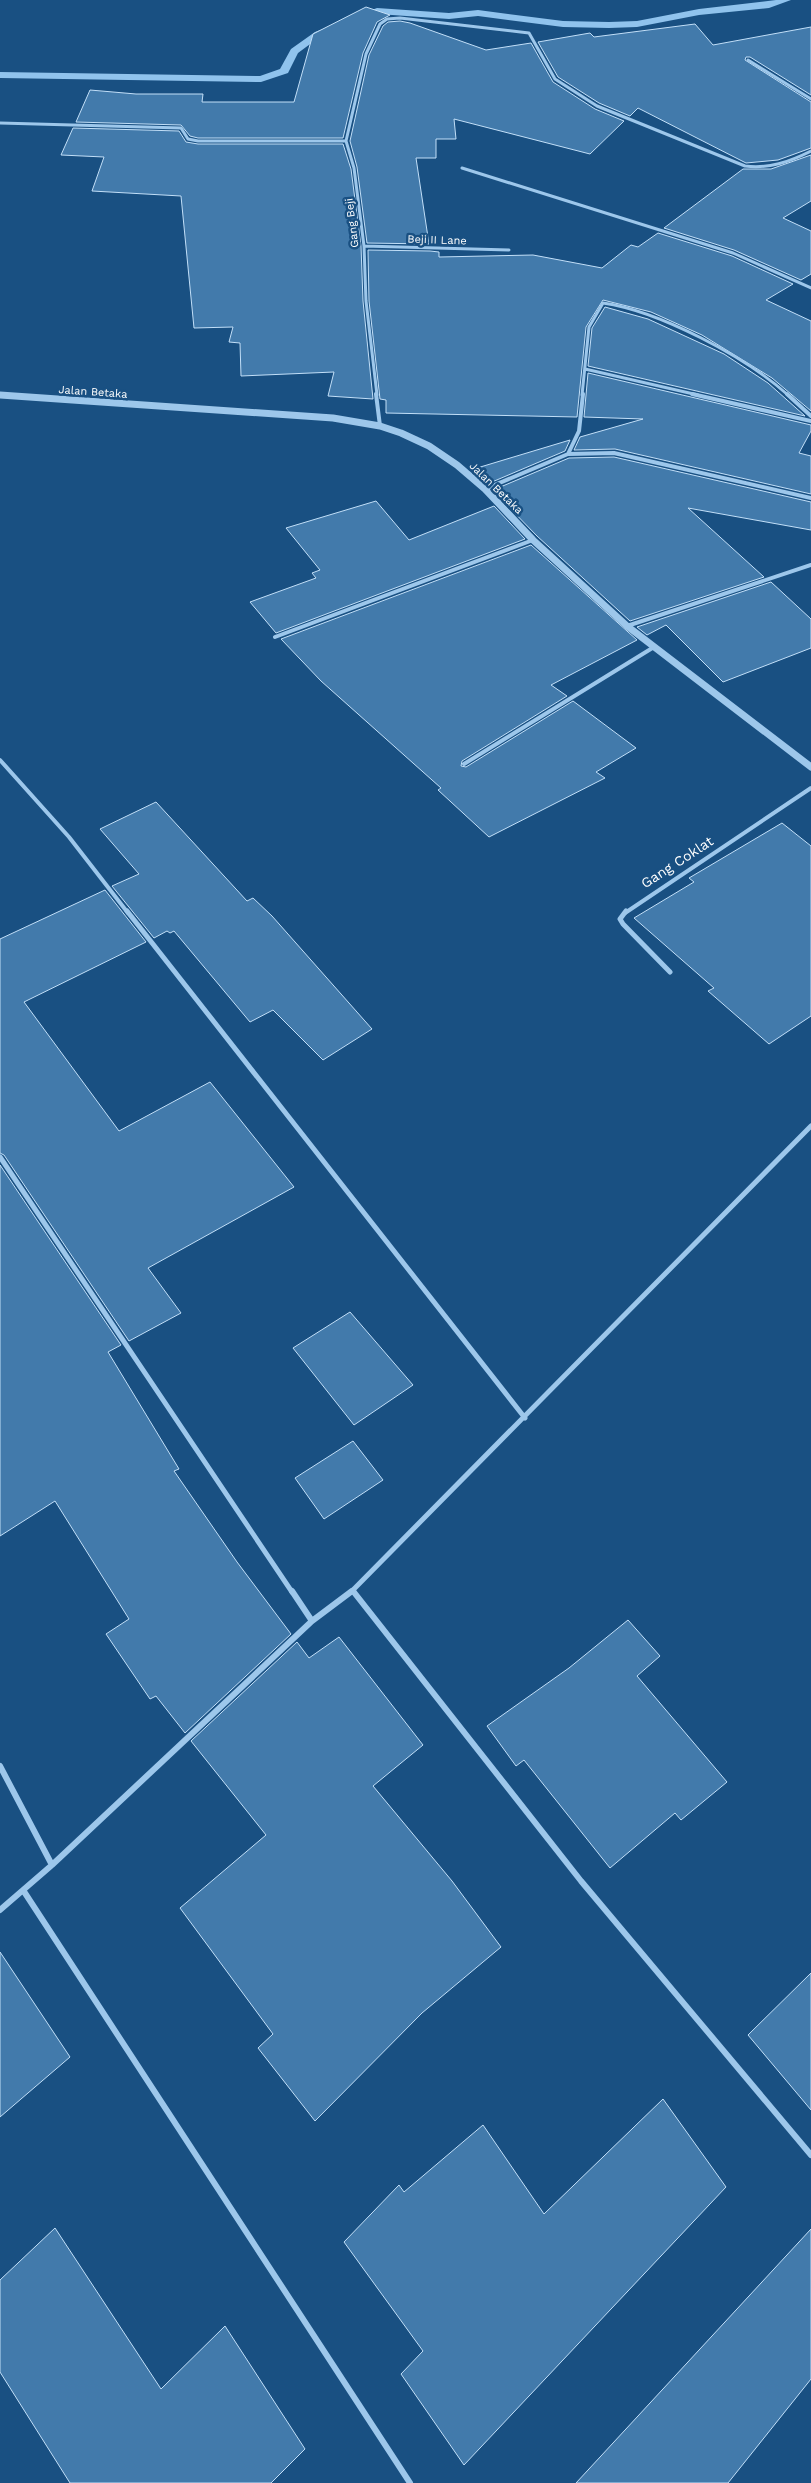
<svg xmlns="http://www.w3.org/2000/svg" width="811" height="2483" viewBox="0 0 811 2483" font-family="'Work Sans',sans-serif">
<style>
.lines{fill:none;stroke-linecap:round;stroke-linejoin:round}
.stream{fill:#90c3ed;fill-rule:evenodd}
.building{fill:#427aab;stroke:#c2dff8}
.minor-far3{stroke:#9dc7eb;stroke-width:3}
.minor-far2{stroke:#9dc7eb;stroke-width:4}
.minor-far1{stroke:#9dc7eb;stroke-width:5}
.minor{stroke:#9dc7eb;stroke-width:6}
.tertiary{stroke:#9dc7eb;stroke-width:7}
.labels{text-anchor:middle;dominant-baseline:central;stroke-width:5;stroke-linejoin:round;paint-order:stroke}
.far-street-label{font-size:11px;fill:#fff;stroke:#195082}
.street-label{font-size:14px;fill:#fff;stroke:#195082}
</style>
<rect width="100%" height="100%" fill="#195082"/>
<g class="lines">
<!-- stream -->
<path class="stream" d="M776 0H791L769 8 699 15 637 27 609 28 563 27 478 16 449 19 378 14 321 36 298 53 288 73 261 82 0 78V72L260 76 280 69 291 49 315 32 377 8 449 13 478 10 563 21 609 22 637 21 699 9Z"/>
</g>
<!-- building -->
<path class="building" d="M366 7 390 15 377 22 363 53 343 138H198L190 136 181 125 76 122 90 90 136 94H203L202 102H294L313 34Z
M400 21 410 23 486 50 531 43 553 82 595 109 624 121 590 154 454 119 456 139H436V158H416L429 244 367 243 357 167 350 141 369 55 383 26 388 22Z
M695 24 713 45 811 27V95L750 57H746L745 60 811 102V148L778 160 746 163 638 108 630 116 599 103 558 77 538 42 590 33 594 37Z
M73 128 179 131 186 142 198 144H343L351 169 361 246 363 301 373 399 328 396 334 372 241 376 240 343 229 342 233 327 194 328 181 196 92 191 104 157 61 155Z
M811 155V201L783 218 811 231V274L801 280 734 250 664 228 743 169H771Z
M658 233 732 256 793 284 766 300 811 321V411L772 378 702 335 651 312 603 300 586 327 577 417 386 413V400L380 399 369 301 368 250 430 251 439 252V257L533 255 602 268 631 245 638 247Z
M605 307 648 319 724 354 768 383 805 416 588 366 592 328Z
M588 373 811 425V431L799 453 811 456V494L615 449 574 450 580 437 643 419 584 417Z
M570 440 565 451 492 482 477 468Z
M614 457 811 502V530L688 508 764 577 630 621 537 536 504 502 510 500 498 488 569 458Z
M376 501 409 540 494 506 525 539 276 633 250 602 316 578 312 573 320 570 286 528Z
M531 545 637 640 551 685 567 696 462 761 461 766 466 767 573 701 636 748 596 772 605 778 489 837 438 790 441 788 321 681 281 639Z
M771 582 811 619V648L723 682 666 625 647 635 637 627Z
M156 802 247 901 253 898 272 916 372 1029 323 1060 273 1010 250 1022 174 931 170 933 167 931 154 938 112 886 139 874 100 829Z
M782 823 811 846V1016L769 1044 708 991 714 988 634 918 694 882 689 878Z
M105 890 146 942 24 1002 119 1131 210 1082 294 1187 148 1268 181 1313 129 1341 4 1155 0 1153V939Z
M0 1165 121 1345 108 1352 179 1469 174 1471 237 1562 291 1634 185 1733 156 1696 150 1699 106 1634 129 1619 55 1501 0 1536Z
M350 1312 413 1385 354 1425 293 1348Z
M353 1441 383 1480 324 1519 295 1478Z
M628 1620 660 1656 637 1676 727 1782 681 1820 675 1813 610 1868 524 1760 516 1766 487 1726 569 1668Z
M339 1637 423 1745 373 1786 452 1881 501 1947 422 2013 315 2121 258 2048 273 2034 180 1908 266 1835 191 1741 297 1642 309 1658Z
M0 1952 70 2057 0 2117Z
M811 1973V2110L748 2035Z
M663 2099 726 2187 464 2465 401 2374 423 2351 344 2242 399 2185 404 2192 483 2125 544 2214Z
M55 2228 161 2389 225 2326 305 2449 271 2483H70L0 2372V2280Z
M811 2229V2379L728 2483H576Z"/>
<g class="lines">
<!-- minor-far3 -->
<path class="minor-far3" d="M748 60 811 99
M0 123 181 128 188 139 198 141H346
M462 168 733 253 811 288
M364 246 509 250
M585 369 698 395
M377 395 366 301 364 246 354 168 346 141 366 54 380 24 387 19 400 18 529 33 555 79 597 106 745 166C769 169 789 162 811 151
M582 395 589 327 603 303C659 311 746 357 788 395"/>
<!-- minor-far2 -->
<path class="minor-far2" d="M376 394 380 426
M692 394 811 421
M787 394 811 416
M568 454 614 453 811 498
M485 489 568 454 579 431 583 394
M627 626 811 565
M275 637 533 540
M0 760 69 837 128 913
M464 764 654 647
M625 913 811 788"/>
<!-- minor-far1 -->
<path class="minor-far1" d="M127 911 525 1418
M626 911 620 919 623 924 670 972
M0 1157 292 1592
M353 1590 354 1592
M351 1592 811 1126"/>
<!-- minor -->
<path class="minor" d="M292 1591 312 1621
M353 1591 581 1881 811 2155
M0 1766 52 1865
M23 1890 410 2483
M0 1910 52 1865 312 1621 352 1591"/>
<!-- tertiary -->
<path class="tertiary" d="M0 395 333 418 380 426 401 433 429 446 457 465 485 489 533 540 627 626 811 767"/>
</g>
<g class="labels">
<!-- far-street labels -->
<g class="far-street-label">
<text transform="translate(352 223) rotate(-97)">Gang Beji</text>
<text transform="translate(437 240) rotate(2)">Beji II Lane</text>
<text transform="translate(93 392) rotate(4)">Jalan Betaka</text>
<text transform="translate(496 488) rotate(44)">Jalan Betaka</text>
</g>
<!-- street labels -->
<g class="street-label">
<text transform="translate(677 862) rotate(-33)">Gang Coklat</text>
</g>
</g>
</svg>
